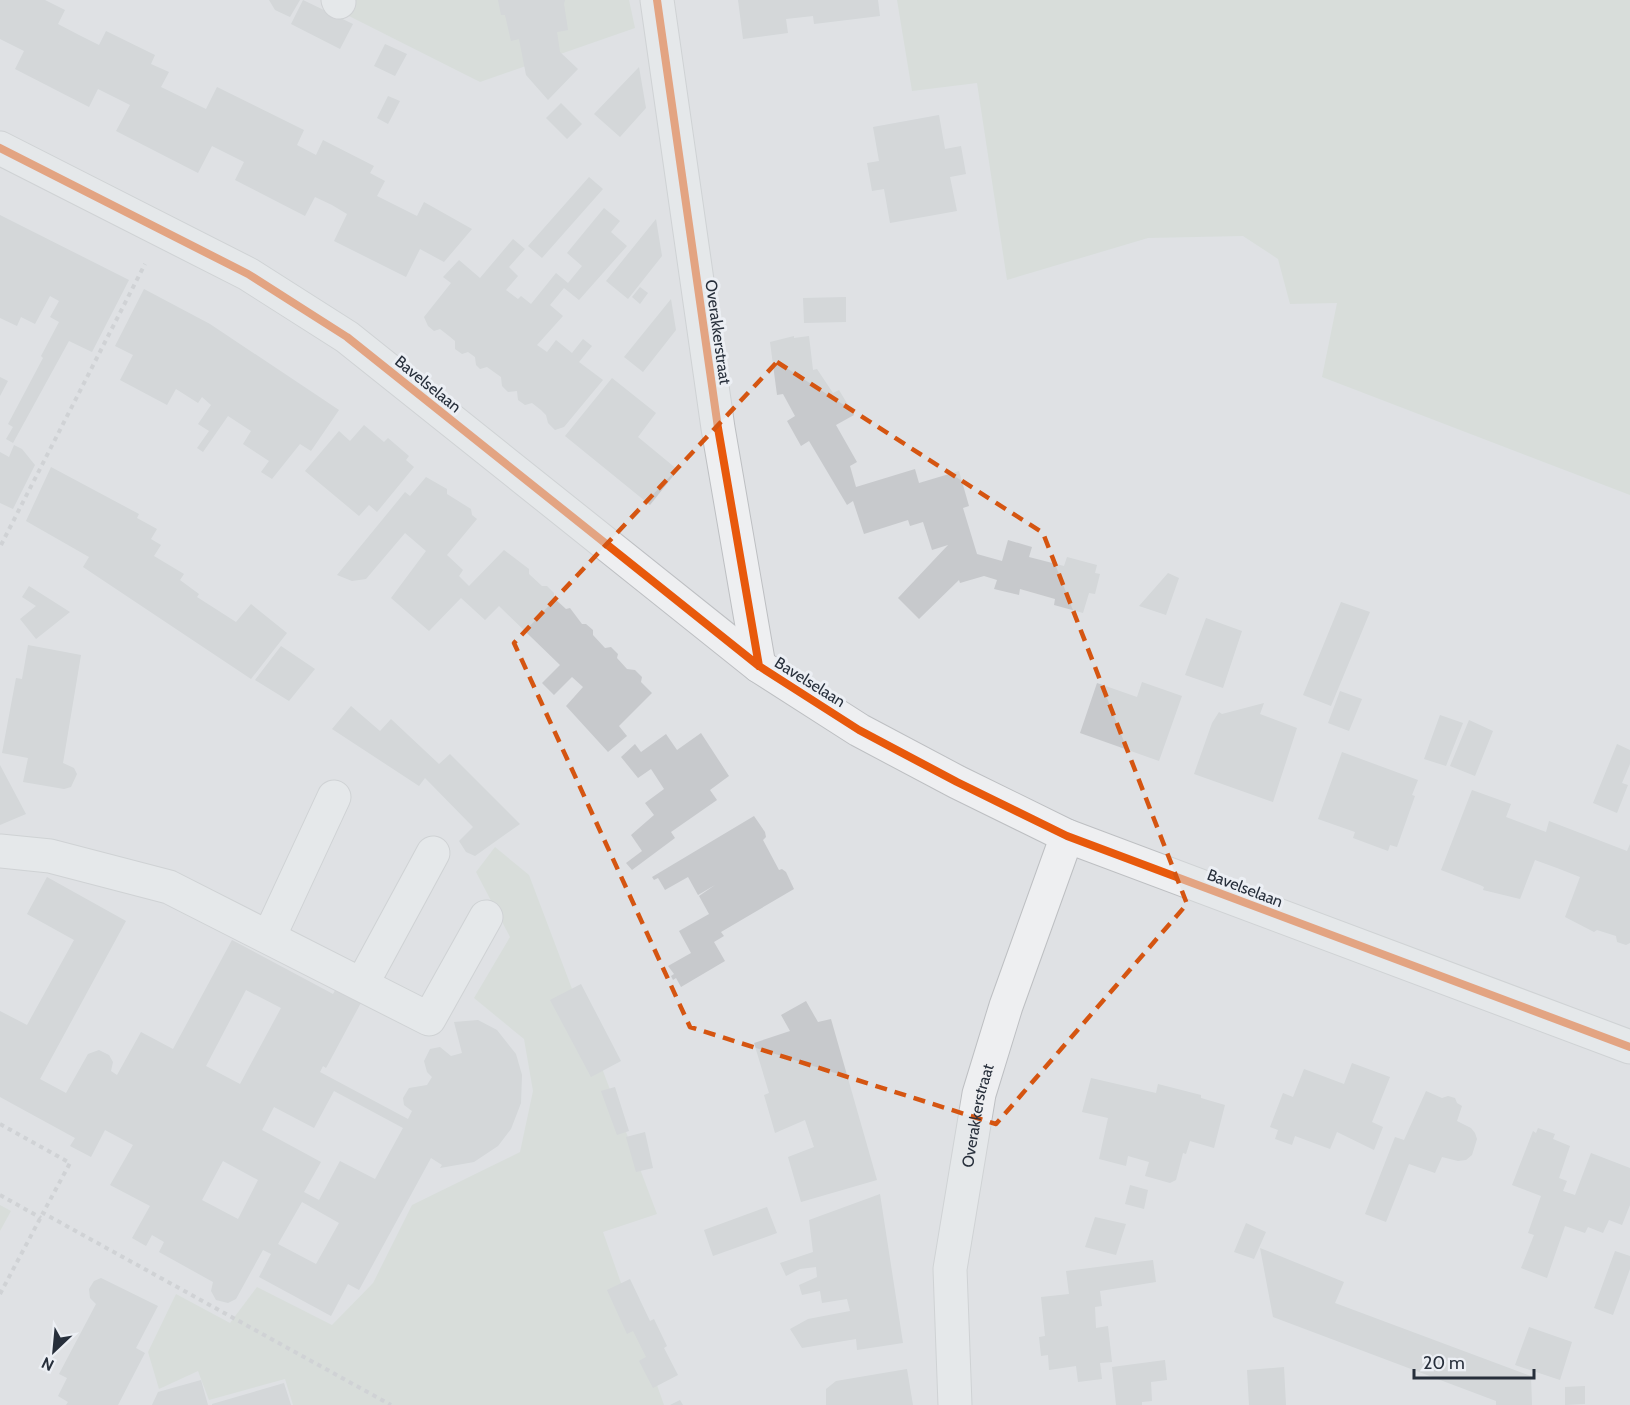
<svg xmlns="http://www.w3.org/2000/svg" width="1630" height="1405" viewBox="0 0 1630 1405" font-family="Cabin,sans-serif">
<style>
.green{fill:#d0d7cf}
.building{fill:#c7c9cc;fill-rule:evenodd}
.lines{fill:none;stroke-linecap:round;stroke-linejoin:round}
.minor-casing{stroke:#bdbfc2;stroke-width:35}
.path{stroke:#bebfc4;stroke-width:4;stroke-dasharray:4.5 4.5;stroke-linecap:butt}
.minor{stroke:#eeeff1;stroke-width:33}
.cycleway-casing{stroke:#eceff4;stroke-width:11}
.cycleway{stroke:#e8590c;stroke-width:8}
.marked{fill:none;stroke:#d55511;stroke-width:4.5;stroke-dasharray:12 8;stroke-linejoin:round}
.labels{text-anchor:middle;dominant-baseline:central;stroke-width:6;stroke-linejoin:round;paint-order:stroke}
.street-label{font-size:16px;fill:#272f3b;stroke:#eceff4}
</style>
<rect width="100%" height="100%" fill="#dfe1e4"/>
<!-- green -->
<path class="green" d="M344 0H629L635 28 480 82 347 15Z
M897 0H1630V495L1322 377 1337 303 1290 304 1278 259 1243 236 1148 238 1007 280 977 83 912 91Z
M495 847 529 875 657 1214 603 1232 664 1405H293L285 1379 209 1400 198 1371 159 1389 148 1352 176 1294 230 1323 257 1287 332 1325 373 1283 412 1205 520 1152 533 1091 524 1039 474 998 510 937 476 872Z
M0 1205 11 1211 0 1231Z"/>
<!-- building -->
<path class="building" d="M0 0H45L65 10 58 24 79 35 99 45 106 31 155 55 151 64 169 72 161 87 206 109 217 87 304 130 297 145 316 155 323 140 374 166 370 173 385 181 377 196 417 216 424 202 472 229 444 262 420 249 406 277 334 241 347 214 332 205 315 197 305 216 235 180 244 162 212 146 198 173 116 131 130 105 98 89 89 107 15 69 24 51 0 39Z
M269 0H300L290 17 275 10Z
M303 0 353 24 340 49 291 24Z
M498 0H565L564 4 568 30 557 32 560 52 578 69 548 100 526 75 519 39 511 41 505 15H501Z
M738 0H878L880 16 814 24 813 16 786 19 788 33 743 39Z
M385 44 407 54 395 76 374 66Z
M639 67 646 108 620 137 594 114Z
M388 96 400 101 388 124 377 118Z
M561 103 582 124 567 139 546 118Z
M939 115 945 149 961 146 966 174 950 177 957 211 890 223 884 189 872 191 867 163 879 161 873 127Z
M589 177 603 189 542 258 528 246Z
M604 208 620 221 611 232 627 246 579 300 564 288 550 305 563 316 537 345 547 352 556 340 572 353 583 339 592 346 579 362 603 380 564 427 555 430 548 423 546 415 541 410 532 403 525 405 518 400 517 391 508 392 502 386 501 377 487 367 480 369 476 365 475 357 468 352 462 354 455 349V341L449 336 440 329 434 331 428 326 424 317 451 283 443 277 459 260 480 278 513 239 525 249 509 267 518 276 506 290 518 299 521 296 531 304 556 273 568 283 582 266 567 253Z
M0 215 129 280 92 352 69 341 13 443 6 439 13 427 8 424 43 358 41 356 59 322 50 317 59 301 50 296 35 324 21 317 17 326 0 318Z
M656 219 662 256 628 299 606 281Z
M640 287 648 293 640 304 632 297Z
M144 289 210 324 339 410 311 451 300 444 272 479 261 472 269 461 243 444 251 431 228 416 203 452 197 448 209 431 198 424 211 405 202 397 198 403 176 389 167 405 120 380 133 355 115 346Z
M846 297V322L804 323 803 298Z
M671 299 676 330 643 372 624 357Z
M794 336V338L809 336 813 370 817 369 833 393 839 390 854 415 836 425 857 462 850 466 856 487 915 469 919 483 959 471 969 506 963 508 977 554 1002 561 1008 540 1032 547 1029 557 1064 566 1067 557 1097 565 1095 573 1100 574 1095 594 1089 593 1083 613 1054 605 1055 599 1020 589 1019 595 994 589 997 580 984 576 960 583 959 580 919 619 898 598 948 545 932 550 923 522 910 526 908 520 864 534 853 501 847 505 809 441 801 446 787 421 795 416 783 394 777 395 770 342Z
M0 377 8 381 0 396Z
M612 378 656 413 638 437 678 470 650 505 565 436Z
M364 425 384 442 388 438 409 456 406 460 414 467 377 512 369 505 359 516 305 471 339 431 350 441Z
M14 445 22 449 35 465 13 509 0 503V452L9 457Z
M51 467 139 514 137 518 157 529 151 539 161 545 154 556 184 574 180 580 199 594 197 597 236 622 251 604 287 633 251 679 83 567 89 557 26 521Z
M426 477 447 489V494L471 509 472 515 477 519 447 555 463 570 459 576 469 586 504 550 529 569V574L542 586H547L554 593V598L566 609 570 608 582 624H586L593 630V635L605 648 611 647 618 654 617 658 627 669 635 670 642 677 641 682 652 693 619 726 627 736 608 752 566 706 583 687 572 677 554 695 542 683 560 665 499 606 485 620 461 598 429 631 391 598 426 551 405 533 366 579 352 581 337 575 405 492 410 496Z
M1168 573 1179 578 1166 615 1139 606Z
M29 586 70 612 36 639 20 619 36 606 22 597Z
M1341 602 1370 612 1331 706 1303 695Z
M1206 618 1242 631 1223 688 1185 675Z
M28 645 81 655 63 763 74 768 77 774 71 787 64 789 23 782 28 758 2 753 16 678 22 679Z
M281 646 315 669 289 701 255 680Z
M1142 682 1182 696 1159 761 1080 733 1097 683 1137 697Z
M1340 691 1362 699 1349 731 1328 723Z
M1264 703 1260 714 1297 728 1273 802 1194 774 1212 723 1219 712 1222 714Z
M351 706 380 731 391 719 439 764 450 754 520 824 475 856 466 852 459 841 473 827 425 778 419 786 332 729Z
M1440 715 1463 723 1446 766 1424 759Z
M1469 720 1493 731 1475 776 1450 766Z
M701 733 729 776 710 790 717 800 671 832 675 838 632 870 626 863 642 851 631 835 654 815 645 803 664 789 651 769 638 778 621 757 635 744 641 752 666 734 677 750Z
M1617 744 1630 750V764L1622 783 1628 785 1617 813 1593 803Z
M1342 752 1418 780 1412 795 1415 796 1397 847 1390 845 1388 851 1353 838 1355 832 1318 819Z
M0 765 26 814 0 825Z
M1472 790 1511 804 1506 817 1546 832 1549 821 1627 851 1630 844V943L1626 945 1617 942 1616 936 1597 930 1594 932 1565 917 1580 877 1557 868 1535 860 1520 899 1483 890 1484 887 1480 885 1441 870Z
M754 816 765 832 766 837 763 840 779 870 782 869 786 872 794 889 721 932 724 936 714 942 725 961 681 987 676 978 673 980 671 976 674 974 668 966 691 953 679 931 709 914 699 896 715 885 698 895 688 877 665 890 658 878 654 880 652 877Z
M47 877 126 921 40 1079 66 1093 88 1054 99 1050 109 1055 113 1062 111 1071 117 1075 141 1032 173 1049 232 940 333 994 338 985 363 999 326 1068 323 1066 320 1072 408 1119 412 1111 404 1105 403 1098 409 1088 427 1085 432 1077 427 1072 424 1061 430 1049 440 1047 451 1056 462 1053 454 1022 478 1020 497 1030 516 1054 522 1075 521 1103 511 1129 498 1146 474 1162 440 1168 442 1165 431 1158 359 1290 348 1284 331 1316 259 1277 271 1254 263 1250 236 1299 228 1303 216 1300 211 1291 213 1282 159 1252 164 1242 152 1235 146 1246 132 1238 150 1206 110 1185 133 1145 105 1130 91 1157 70 1146 75 1138 0 1097V1011L27 1025 74 940 27 914ZM246 990 281 1008 240 1084 206 1066ZM334 1091 403 1128 375 1179 340 1161 319 1200 304 1192 321 1162 262 1130 274 1107 314 1128ZM223 1161 258 1180 238 1219 202 1200ZM302 1202 339 1223 316 1264 278 1244Z
M581 984 621 1061 591 1077 550 1000Z
M806 1001 818 1022 831 1019 877 1180 801 1202 788 1157 814 1147 805 1120 775 1133 764 1095 769 1093 754 1043 790 1031 781 1015Z
M1352 1063 1390 1077 1372 1122 1383 1127 1374 1150 1337 1132 1330 1149 1295 1136 1292 1145 1275 1139 1278 1130 1270 1127 1283 1093 1293 1097 1304 1069 1344 1084Z
M1091 1078 1156 1093 1158 1084 1201 1095V1098L1225 1105 1214 1148 1190 1141 1186 1154 1183 1153 1176 1180 1170 1183 1145 1176 1149 1162 1128 1156 1126 1166 1099 1159 1108 1118 1082 1112Z
M615 1087 629 1131 617 1135 601 1091Z
M1426 1091 1442 1098 1448 1096 1455 1098 1457 1103 1462 1106 1457 1121 1471 1128 1475 1133 1477 1139 1472 1155 1466 1160 1458 1161 1442 1157 1435 1173 1409 1164 1386 1222 1365 1214 1395 1137 1404 1140Z
M1538 1128 1555 1134 1553 1139 1570 1146 1559 1178 1567 1181 1563 1191 1575 1195 1591 1153 1630 1168V1205L1622 1225 1609 1220 1603 1233 1588 1227 1585 1233 1565 1226 1547 1278 1521 1268 1534 1235 1528 1233 1541 1196 1512 1185 1533 1131 1536 1133Z
M645 1132 653 1168 636 1172 626 1137Z
M1130 1185 1148 1190 1144 1209 1125 1204Z
M880 1194 903 1343 857 1350 856 1339 802 1348 790 1329 808 1319 850 1311 847 1299 822 1303 820 1291 802 1295 799 1285 817 1277 816 1267 800 1269 786 1276 780 1263 813 1252 809 1220Z
M767 1207 777 1233 713 1256 704 1230Z
M1095 1217 1126 1224 1116 1255 1085 1247Z
M1246 1223 1266 1232 1254 1259 1234 1252Z
M1260 1248 1344 1282 1335 1303 1531 1376 1532 1405H1496V1401L1273 1317Z
M1615 1251 1630 1256V1269L1613 1315 1594 1308Z
M1153 1260 1156 1282 1100 1291 1102 1306 1095 1307 1096 1328 1108 1326 1112 1362 1100 1363 1102 1379 1078 1382 1076 1366 1049 1370 1048 1355 1041 1356 1039 1337 1045 1336 1041 1297 1069 1294 1066 1271Z
M101 1278 158 1306 136 1348 145 1353 118 1405H66L68 1402 58 1396 67 1378 59 1374 96 1304 90 1298 89 1289 94 1281Z
M630 1279 650 1321 654 1319 667 1346 664 1348 678 1375 653 1388 639 1361 646 1357 633 1331 627 1334 607 1290Z
M1529 1327 1572 1342 1560 1380 1515 1365Z
M1165 1360 1167 1380 1151 1382 1152 1401 1142 1402V1405H1116L1112 1367Z
M1284 1367 1286 1405H1249L1247 1370Z
M907 1369 913 1405H826V1389L836 1381Z
M201 1380 208 1405H152L158 1392Z
M284 1383 291 1405H212V1404Z
M1585 1386V1404L1565 1405V1387Z
M680 1400 683 1405H670Z"/>
<g class="lines">
<defs>
<g id="minor">
<path d="M338 0 339 2"/>
<path d="M657 0 718 428 759 666"/>
<path d="M0 148 248 274 347 337 759 666 859 730 957 782 1067 836 1630 1047"/>
<path d="M0 851 50 856 169 887 429 1019 486 917"/>
<path d="M269 937 334 797"/>
<path d="M362 984 433 853"/>
<path id="s1" d="M955 1405 950 1269 979 1094 1006 1006 1067 836"/>
</g>
</defs>
<!-- minor casing -->
<use href="#minor" class="minor-casing"/>
<!-- path -->
<path class="path" d="M1 545 145 264
M0 1124 70 1163 43 1213
M0 1195 41 1218
M0 1294 43 1213 391 1405"/>
<!-- minor -->
<use href="#minor" class="minor"/>
<defs>
<path id="cycleway" d="M657 0 718 428 759 666
M0 148 248 274 347 337 759 666 859 730 957 782 1067 836 1630 1047"/>
</defs>
<!-- cycleway casing -->
<use href="#cycleway" class="cycleway-casing"/>
<!-- cycleway -->
<use href="#cycleway" class="cycleway"/>
</g>
<!-- marked area -->
<path d="M0 0H1630V1405H0ZM777 362 1043 533 1187 904 996 1124 690 1027 514 643Z" fill="#dfe1e4" fill-opacity=".55" fill-rule="evenodd"/>
<path class="marked" d="M777 362 1043 533 1187 904 996 1124 690 1027 514 643Z"/>
<g class="labels">
<!-- street labels -->
<g class="street-label">
<text transform="translate(718 332) rotate(82)">Overakkerstraat</text>
<text transform="translate(428 384) rotate(39)">Bavelselaan</text>
<text transform="translate(810 682) rotate(32)">Bavelselaan</text>
<text transform="translate(1245 888) rotate(21)">Bavelselaan</text>
<text stroke="none"><textPath href="#s1" startOffset="292">Overakkerstraat</textPath></text>
</g>
</g>
<!-- north arrow -->
<g transform="translate(54 1351) rotate(206)" stroke="#eceff4" stroke-width="4.5" paint-order="stroke">
<path d="M0-4.5L10 22L0 15L-10 22Z" fill="#272f3b"/>
<text y="-9" font-size="16" font-weight="bold" text-anchor="middle" fill="#272f3b">N</text>
</g>
<!-- scale -->
<path d="M1414 1369v9h120v-9" fill="none" stroke="#272f3b" stroke-width="3"/>
<text x="1423" y="1369" font-size="18" fill="#272f3b" stroke="#eceff4" stroke-width="4.5" paint-order="stroke">20 m</text>
</svg>
